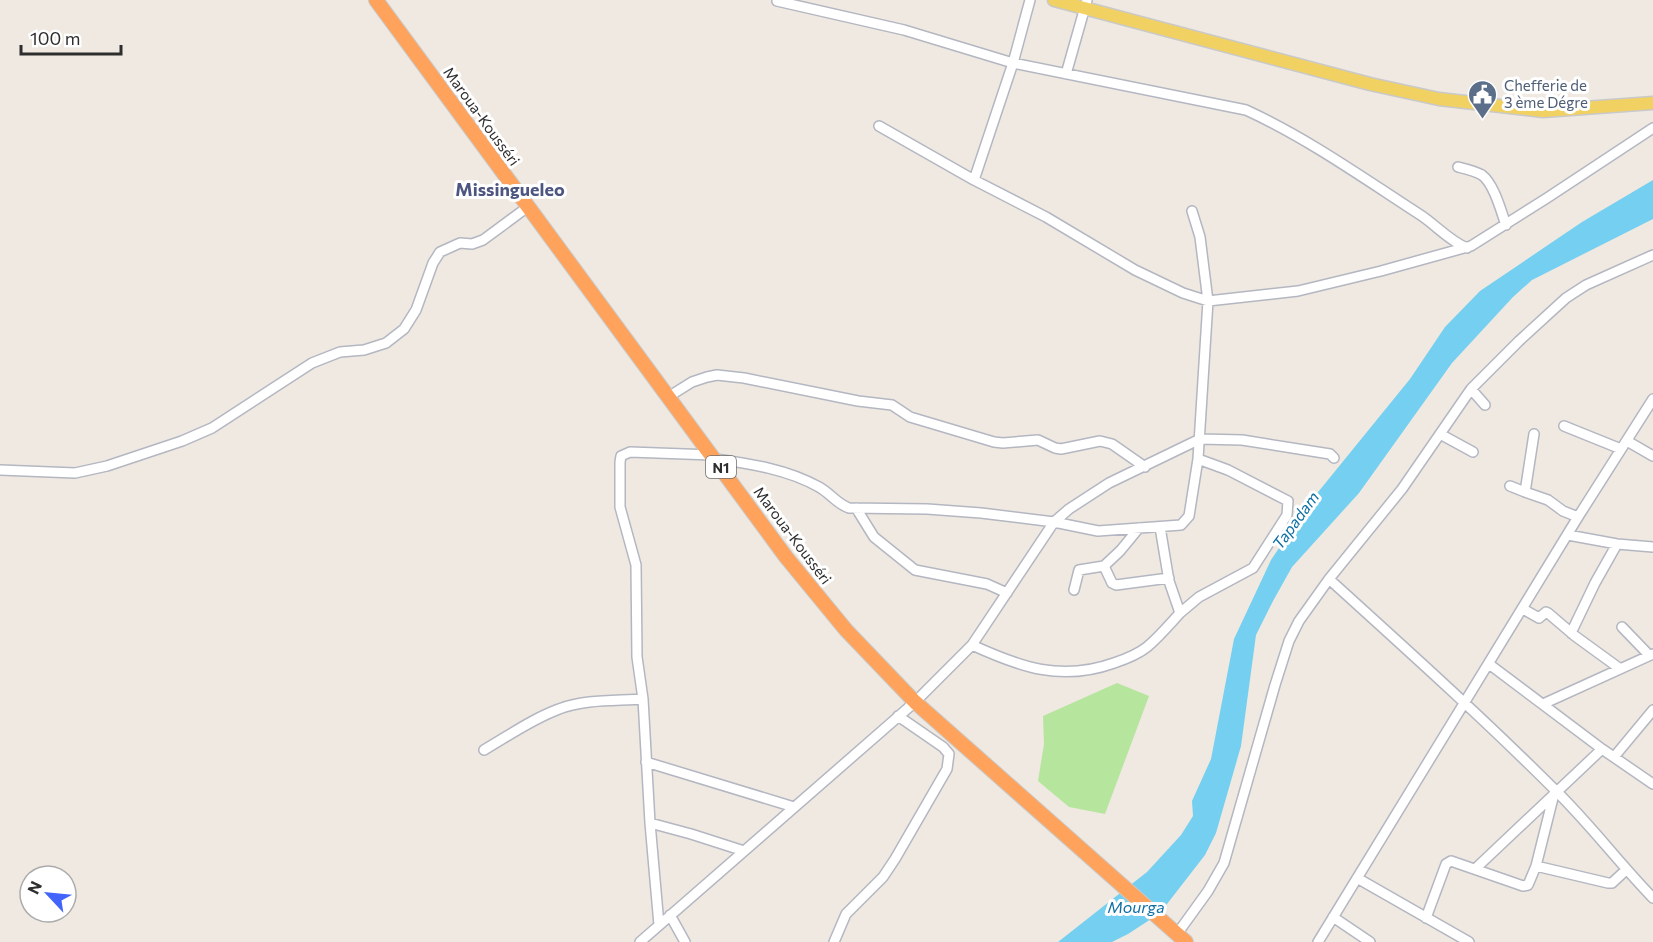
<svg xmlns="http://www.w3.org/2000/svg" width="1653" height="942" viewBox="0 0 1653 942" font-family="Commissioner,sans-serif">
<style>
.green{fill:#b6e59e}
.water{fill:#75cff0}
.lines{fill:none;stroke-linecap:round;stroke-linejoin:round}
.minor-casing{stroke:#b4b7c1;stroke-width:12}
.major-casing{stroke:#c9c9c9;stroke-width:15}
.highway-casing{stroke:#c9c9c9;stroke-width:16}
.minor{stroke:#fff;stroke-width:9}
.major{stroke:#f2d163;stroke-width:12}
.highway{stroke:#ffa35c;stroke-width:14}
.labels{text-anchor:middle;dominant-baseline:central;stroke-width:6;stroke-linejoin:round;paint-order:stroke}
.shield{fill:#fff;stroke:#6d6d6d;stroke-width:1.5}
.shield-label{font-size:14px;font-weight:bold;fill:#2e2e2e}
.service-label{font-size:15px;fill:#4e5e75;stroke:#fff;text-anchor:start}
.street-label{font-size:15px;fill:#2e2e2e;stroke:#fff}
.water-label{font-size:16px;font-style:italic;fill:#0d6fa3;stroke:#fff}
.quarter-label{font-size:18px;font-weight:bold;fill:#4d5680;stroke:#fff}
</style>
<rect width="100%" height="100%" fill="#efe9e1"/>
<!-- green -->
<path class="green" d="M1117 683 1149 696 1105 814 1069 807 1038 781 1044 744 1043 716Z"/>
<!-- water -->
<path class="water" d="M1653 180V219L1532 280 1513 297 1452 363 1359 493 1292 567 1273 601 1256 635 1241 746 1216 833 1205 855 1167 904 1151 919 1128 934 1112 942H1058L1147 872 1181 835 1193 816 1192 801 1211 759 1234 639 1271 560 1310 502 1410 379 1445 327 1480 291 1582 222Z"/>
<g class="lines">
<defs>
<path id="minor" d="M777 1 904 30 1013 63 1246 110C1307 138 1362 177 1419 214 1435 224 1449 241 1467 248
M1066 74 1087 0
M879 126 974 180 1046 217 1135 270 1183 293 1208 301 1298 291 1381 271 1471 246 1547 198 1653 128
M1458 167C1466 169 1475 171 1482 175 1494 184 1501 211 1506 225
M974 180 1013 63 1030 0
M1471 389 1485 405
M668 397 692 382 707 377 717 375 744 378 858 401 892 405 910 417 994 442 1003 443 1038 440 1055 448 1061 449 1100 441 1112 444 1145 467
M1564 426 1621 449
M1440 434 1473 452
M1534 434 1525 492 1548 500 1563 511 1578 517
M1627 441 1653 456
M716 459C751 464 787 469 819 487 830 493 837 504 849 508L927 509 981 513 1054 522 1098 531 1181 525 1189 516 1198 459 1208 301 1200 237 1192 211
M0 470 75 473 107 466 182 441 212 428 312 363 340 352 364 350 386 343 404 329 416 310 433 263 440 252 460 243 472 244 483 240 529 206
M1510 486 1525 492
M856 508 874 537 915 570 987 584 1007 593
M1160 527 1169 581 1180 613 1199 597 1253 568 1287 515 1288 501 1228 470 1198 459
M1568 535 1617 544 1653 547
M1104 566 1112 583 1116 585 1169 578
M1329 579C1405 648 1482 717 1555 790 1590 824 1619 863 1653 898
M1074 590 1079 570 1104 566 1120 551 1139 528
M1523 609 1539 618 1546 612 1548 613 1575 636 1619 668
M1622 627 1649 655
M1571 633 1595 583 1617 544
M972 645C1020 667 1061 682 1114 663 1126 659 1137 655 1147 647 1159 637 1169 625 1180 613
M1489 664 1602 749 1653 784
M1543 704 1653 654
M484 750C508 736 532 719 559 709 584 699 616 701 643 699
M1614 757 1653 710
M646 762 794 807
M650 823 691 834 744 851
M1536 866 1608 883H1612L1626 870
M1475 869 1602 749
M1357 878 1469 942
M670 915 685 942
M1333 917 1370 942
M1426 918 1446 864 1451 861 1523 886 1528 885 1536 866 1554 794
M659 925 650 823 643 699 637 657 636 565 620 507V462L621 456 630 452 712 455
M1177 934 1208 891 1224 863 1275 685 1289 641 1299 621 1329 579 1402 489 1471 389 1519 341 1566 298 1586 285 1653 255
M640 942 915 702 972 645 1054 522 1069 509 1109 483 1200 439 1242 440 1330 454 1334 458
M834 942 846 914 883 877 895 859 947 769 949 754 943 747 898 716
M1318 942 1578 517 1653 399"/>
<path id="major" d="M1054 0 1370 84 1439 99 1543 111 1653 103"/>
<path id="highway" d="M376 0 786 557 846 630 915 702 1186 942"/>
</defs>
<!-- minor casing -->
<use href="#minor" class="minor-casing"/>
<!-- major casing -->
<use href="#major" class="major-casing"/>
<!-- highway casing -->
<use href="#highway" class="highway-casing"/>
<!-- minor -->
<use href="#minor" class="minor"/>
<!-- major -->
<use href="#major" class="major"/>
<!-- highway -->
<use href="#highway" class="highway"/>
</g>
<!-- icons -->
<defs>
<symbol id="civic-pin" viewBox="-11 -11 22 30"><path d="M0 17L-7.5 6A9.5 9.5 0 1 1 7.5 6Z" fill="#5c6f8a" stroke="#fff"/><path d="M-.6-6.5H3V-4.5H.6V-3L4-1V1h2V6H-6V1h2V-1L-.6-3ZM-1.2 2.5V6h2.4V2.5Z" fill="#fff"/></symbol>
</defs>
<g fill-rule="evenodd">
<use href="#civic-pin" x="1466" y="78" width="33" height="45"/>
</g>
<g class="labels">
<!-- shield labels -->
<rect class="shield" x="706" y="456" width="30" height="22" rx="4.5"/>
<g class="shield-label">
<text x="721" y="467">N1</text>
</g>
<!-- service labels -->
<g class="service-label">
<text x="1504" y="85">Chefferie de<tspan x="1504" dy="17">3 ème Dégre</tspan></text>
</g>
<!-- street labels -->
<g class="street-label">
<text transform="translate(482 116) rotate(54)">Maroua-Kousséri</text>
<text transform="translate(793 535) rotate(53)">Maroua-Kousséri</text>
</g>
<!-- water labels -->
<g class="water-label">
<text transform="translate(1295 520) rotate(-54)">Tapadam</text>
<text x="1136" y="906">Mourga</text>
</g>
<!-- quarter labels -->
<g class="quarter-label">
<text x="510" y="189">Missingueleo</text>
</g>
</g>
<!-- north arrow -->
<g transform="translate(48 894) rotate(296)"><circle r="28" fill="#ffffff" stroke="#ababab" stroke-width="1.5"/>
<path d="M0-4.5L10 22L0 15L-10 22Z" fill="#4264fb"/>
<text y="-9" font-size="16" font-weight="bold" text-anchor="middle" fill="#2e2e2e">N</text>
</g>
<!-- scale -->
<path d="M21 45v9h100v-9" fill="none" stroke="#2e2e2e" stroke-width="3"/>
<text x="30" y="45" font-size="18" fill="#2e2e2e" stroke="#ffffff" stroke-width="4.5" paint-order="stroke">100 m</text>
</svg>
